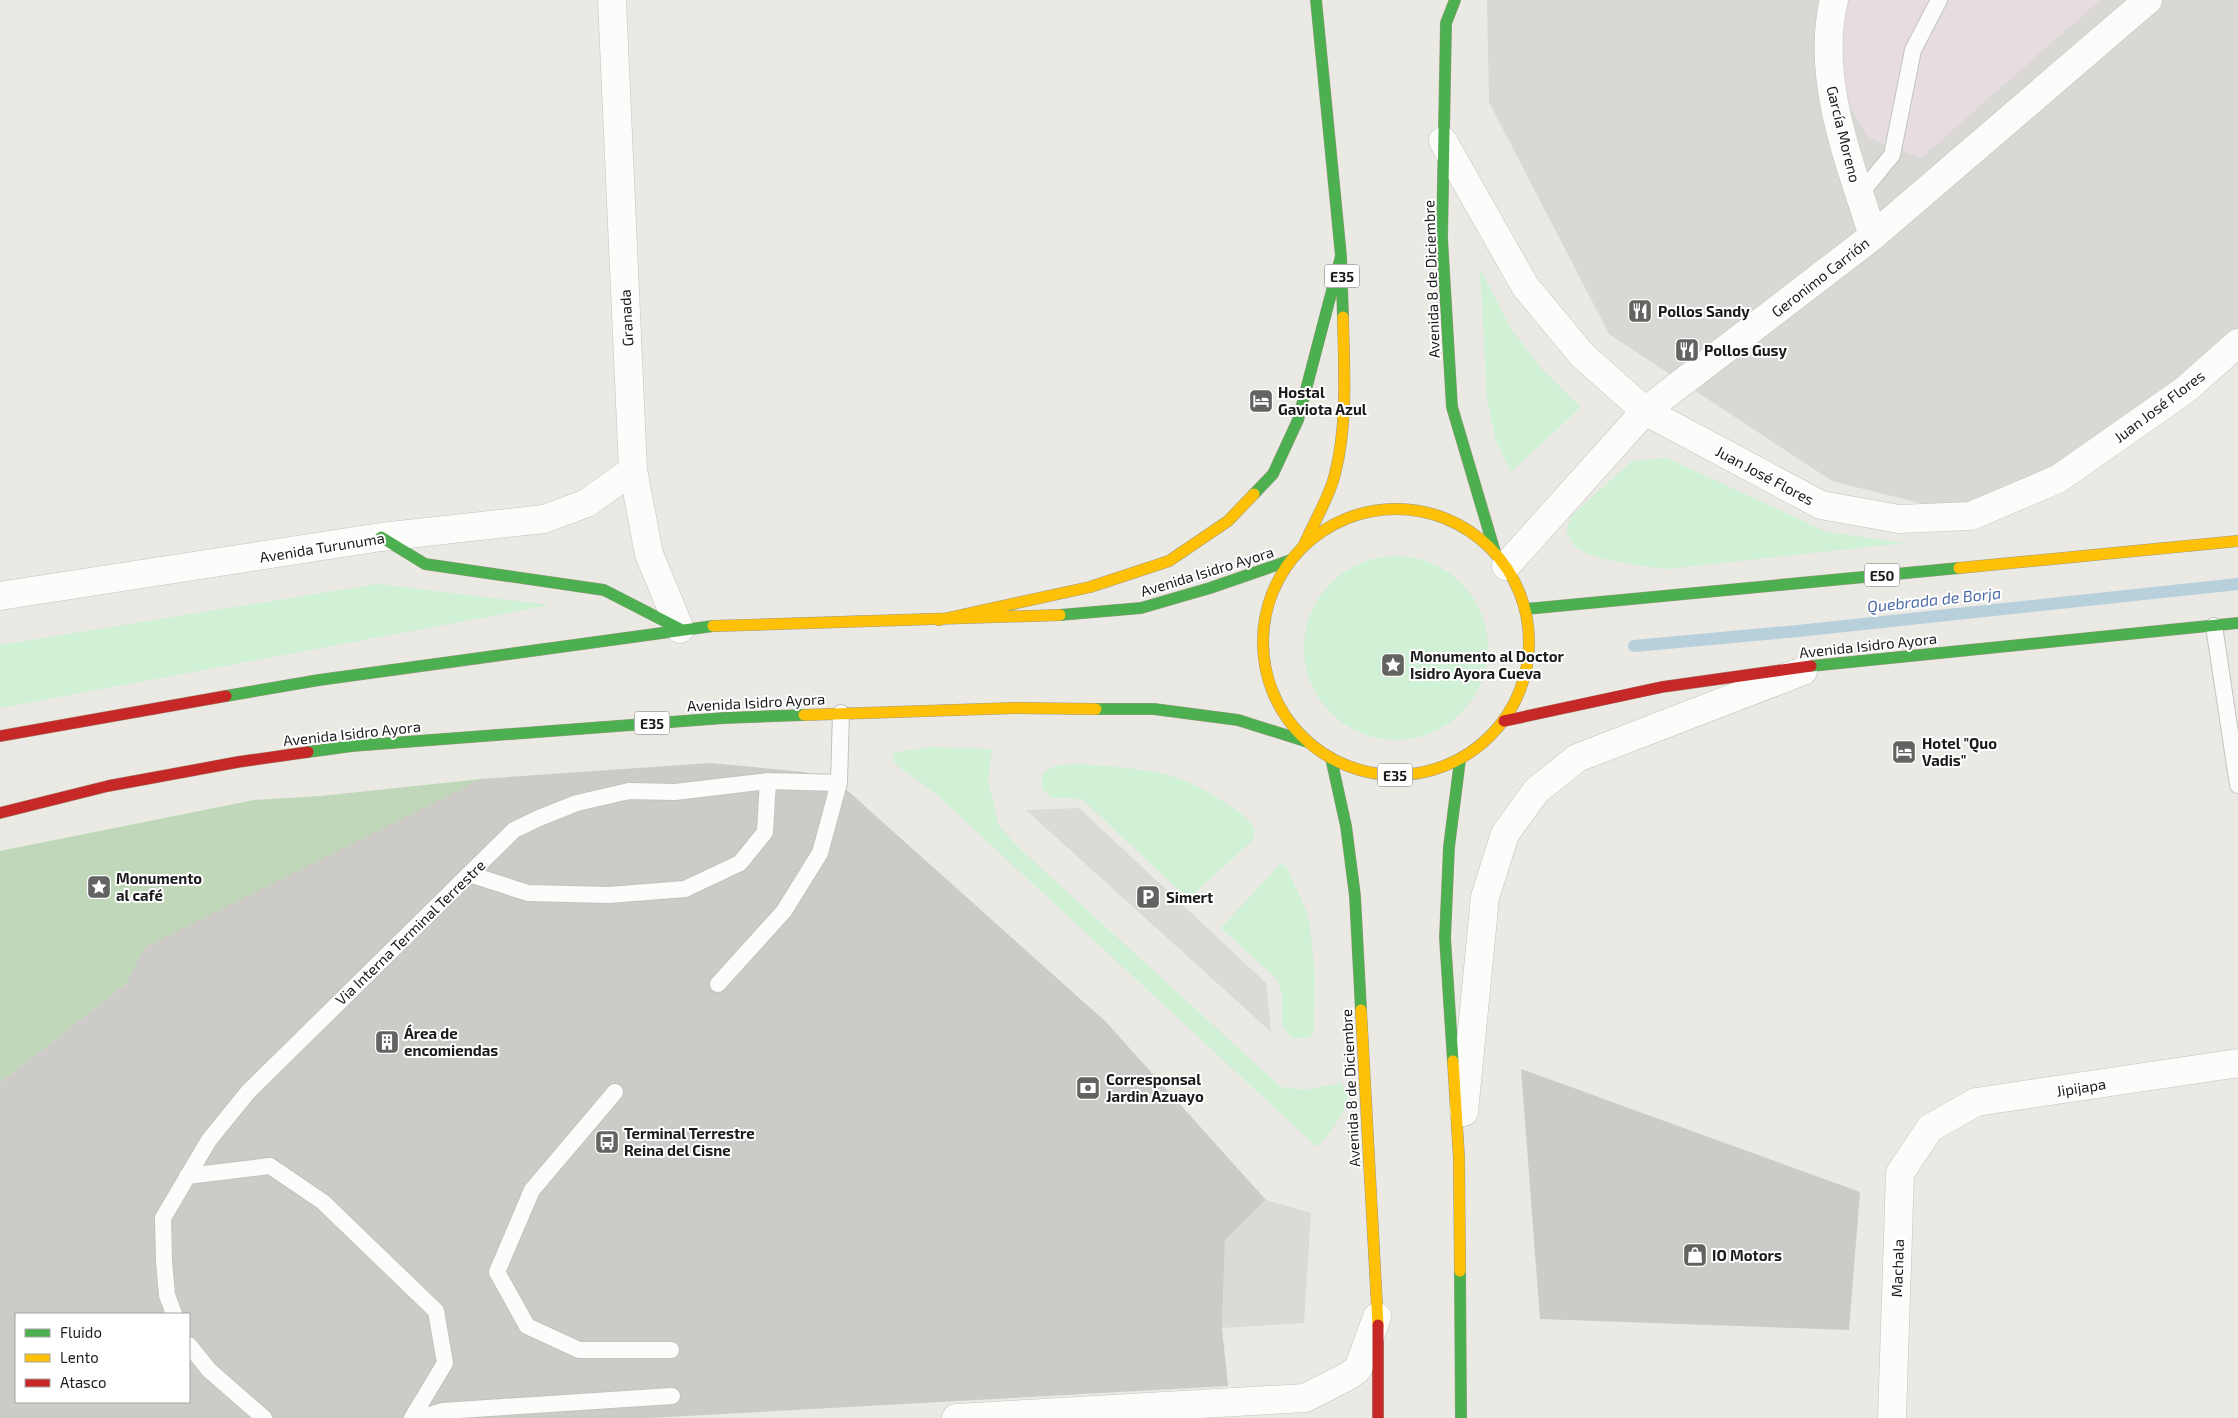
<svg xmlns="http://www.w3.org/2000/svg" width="2238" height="1418" viewBox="0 0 2238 1418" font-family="'Exo 2',sans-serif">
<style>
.residential{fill:#d9d8d5}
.industrial{fill:#e7dde1}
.forest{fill:#c0d8b9}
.park{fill:#d1f1d6}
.parking{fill:#dadad7}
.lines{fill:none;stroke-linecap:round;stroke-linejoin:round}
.stream{stroke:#b8cfdc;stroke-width:12}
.building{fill:#cccbc7;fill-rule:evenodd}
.lane-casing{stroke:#c2c2c0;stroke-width:18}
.street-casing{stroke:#c2c2c0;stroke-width:29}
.fast-casing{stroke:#9f9a82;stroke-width:12}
.slow-casing{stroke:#9f9a82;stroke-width:12}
.jam-casing{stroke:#9f9a82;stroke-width:12}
.lane{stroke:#fcfcfb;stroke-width:16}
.street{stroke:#fcfcfb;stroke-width:28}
.fast{stroke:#4caf50;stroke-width:11}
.slow{stroke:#ffc107;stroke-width:11}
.jam{stroke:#c62828;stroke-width:11}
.labels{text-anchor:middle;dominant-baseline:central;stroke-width:4;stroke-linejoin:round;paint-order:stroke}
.shield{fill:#fff;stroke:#5f5f5f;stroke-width:1}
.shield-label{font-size:14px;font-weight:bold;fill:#1b1b1b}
.street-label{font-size:15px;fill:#1b1b1b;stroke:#fff}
.poi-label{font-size:15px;font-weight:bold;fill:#1b1b1b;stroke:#fff;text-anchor:start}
.water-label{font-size:16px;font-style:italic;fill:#4c6ba7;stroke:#fff}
</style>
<rect width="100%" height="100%" fill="#eae9e4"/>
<!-- residential -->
<path class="residential" d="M1487 0H2238V343L2185 390 1971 516 1832 481 1609 334 1489 102Z"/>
<!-- industrial -->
<path class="industrial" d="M1831 0H2100L1921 158 1869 138 1848 104Z"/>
<!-- forest -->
<path class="forest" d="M481 779 127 983 0 1083V851L254 800 321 796Z"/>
<!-- park -->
<path class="park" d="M1480 268 1511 329 1542 369 1581 407 1511 472 1496 441 1487 401Z
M1667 458 1827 532 1906 543 1666 569C1645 566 1586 560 1574 545 1571 541 1569 535 1566 531L1572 515 1632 461Z
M1304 648a92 92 0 1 1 184 0a92 92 0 1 1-184 0Z
M377 584 551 605 0 708V645Z
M931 747 992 749 988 780 998 824 1016 845 1281 1087 1305 1090 1341 1083 1349 1096C1343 1116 1332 1131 1317 1147L935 793 895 764 892 753Z
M1082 764C1141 769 1177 769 1227 804 1238 811 1249 818 1255 830L1253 840 1188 899 1082 799 1052 798 1041 788 1043 772 1058 765Z
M1280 864 1286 866 1306 910 1310 927 1315 975 1314 1028 1310 1038H1292L1282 1026V995L1277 979 1221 928Z"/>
<!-- parking -->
<path class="parking" d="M1079 808 1266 983 1271 1032 1026 810Z
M1266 1200 1311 1213 1304 1323 1222 1328 1225 1240Z"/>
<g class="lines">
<!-- stream -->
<path class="stream" d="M1634 646 1798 631 2238 584"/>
</g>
<!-- building -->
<path class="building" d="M710 763 805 772 839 783 1106 1022 1266 1200 1225 1240 1222 1328 1228 1386 650 1418H0V1083L127 983 145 947 481 779ZM16 1314H189V1402H16Z
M1521 1069 1860 1192 1849 1330 1540 1319Z"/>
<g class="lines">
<defs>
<path id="lane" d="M1860 194 1892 155 1913 50 1939 0
M2214 626 2238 785
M469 874 528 893 609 895 685 889 740 863 765 832 768 781
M718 984 784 911 820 853 839 783 841 713
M615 1092 532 1190 497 1272 527 1326 579 1350H671
M187 1176 270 1166 323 1202 436 1311 445 1363 412 1418
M174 1314 167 1295 164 1261 163 1218 209 1140 248 1092 514 830 539 818 577 803 629 791 675 792 768 781 839 783
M189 1345 209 1370 264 1418
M420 1418 443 1411 672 1396"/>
<path id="street" d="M612 0 633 470 649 554 680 629
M1834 0C1815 79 1850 162 1873 236
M1443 141 1525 286 1582 355 1645 411 1821 505 1899 519 1971 516 2058 479 2185 390 2238 343
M1506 566 1645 411 1873 236 2148 0
M0 596 381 537 544 519 587 503 633 470
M1464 1112 1485 897 1505 834 1536 791 1577 758 1803 671
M956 1418 1305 1398 1348 1376 1358 1369 1377 1317
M1892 1418 1900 1173 1930 1128 1976 1102 2238 1063"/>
<path id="fast" d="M1316 0 1341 256 1343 317
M1455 0 1446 23 1442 238 1452 407 1495 552
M1254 494 1273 474 1298 420 1341 256
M381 537 425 564 604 590 680 629
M1526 609 1959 568
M1060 615 1141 608 1210 588 1291 560
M1811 666 2238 623
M226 696 319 680 713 626
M1096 709H1154L1238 720 1308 742
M308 752 352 746 724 718 804 715
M1331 758 1346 826 1355 896 1361 1010
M1453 1061 1445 938 1449 847 1460 760
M1460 1271 1461 1418"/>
<path id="slow" d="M1263 642a133 133 0 1 1 266 0a133 133 0 1 1-266 0Z
M1304 545C1313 524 1330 496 1335 474 1348 423 1344 369 1343 317
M1959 568 2238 541
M939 620 1090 587 1169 561 1228 521 1254 494
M713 626 1060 615
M804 715 1015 708 1096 709
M1361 1010 1378 1325
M1453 1061 1459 1158 1460 1271"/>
<path id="jam" d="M1504 721 1662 687 1811 666
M0 736 226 696
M0 813 108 786 238 762 308 752
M1378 1325V1418"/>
</defs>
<!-- lane casing -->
<use href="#lane" class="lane-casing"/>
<!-- street casing -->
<use href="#street" class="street-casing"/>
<!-- fast casing -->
<use href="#fast" class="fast-casing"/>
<!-- slow casing -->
<use href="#slow" class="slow-casing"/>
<!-- jam casing -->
<use href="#jam" class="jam-casing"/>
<!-- lane -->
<use href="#lane" class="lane"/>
<!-- street -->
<use href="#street" class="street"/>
<!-- fast -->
<use href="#fast" class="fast"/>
<!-- slow -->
<use href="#slow" class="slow"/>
<!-- jam -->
<use href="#jam" class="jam"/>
</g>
<!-- icons -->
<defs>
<symbol id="restaurant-square" viewBox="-11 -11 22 22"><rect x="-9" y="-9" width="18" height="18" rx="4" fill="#636361" stroke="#fff"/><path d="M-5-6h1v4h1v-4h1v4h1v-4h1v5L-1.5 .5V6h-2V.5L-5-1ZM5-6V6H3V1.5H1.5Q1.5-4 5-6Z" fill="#fff"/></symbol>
<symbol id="hotel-square" viewBox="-11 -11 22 22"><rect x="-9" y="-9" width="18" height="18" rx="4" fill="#636361" stroke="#fff"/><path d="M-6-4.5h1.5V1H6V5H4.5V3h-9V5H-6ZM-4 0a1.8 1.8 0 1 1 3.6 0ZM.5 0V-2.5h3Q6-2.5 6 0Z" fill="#fff"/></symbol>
<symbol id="sight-square" viewBox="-11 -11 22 22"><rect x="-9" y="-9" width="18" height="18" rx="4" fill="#636361" stroke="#fff"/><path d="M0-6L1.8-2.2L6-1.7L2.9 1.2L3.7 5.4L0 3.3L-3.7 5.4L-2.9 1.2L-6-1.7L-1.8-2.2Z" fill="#fff"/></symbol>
<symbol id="parking-square" viewBox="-11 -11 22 22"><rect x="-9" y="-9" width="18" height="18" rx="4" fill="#636361" stroke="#fff"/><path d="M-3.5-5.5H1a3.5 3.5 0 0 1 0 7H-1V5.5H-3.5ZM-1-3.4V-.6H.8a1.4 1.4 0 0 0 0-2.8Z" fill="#fff"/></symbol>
<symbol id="building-square" viewBox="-11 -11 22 22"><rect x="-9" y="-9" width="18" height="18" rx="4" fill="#636361" stroke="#fff"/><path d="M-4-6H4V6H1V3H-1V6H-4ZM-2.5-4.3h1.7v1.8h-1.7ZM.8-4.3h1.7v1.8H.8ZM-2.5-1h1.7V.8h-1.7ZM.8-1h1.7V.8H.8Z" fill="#fff"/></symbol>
<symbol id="bank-square" viewBox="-11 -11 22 22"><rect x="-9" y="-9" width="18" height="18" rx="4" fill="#636361" stroke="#fff"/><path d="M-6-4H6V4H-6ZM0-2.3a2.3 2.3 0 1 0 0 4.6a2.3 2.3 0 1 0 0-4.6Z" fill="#fff"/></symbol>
<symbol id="bus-square" viewBox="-11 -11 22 22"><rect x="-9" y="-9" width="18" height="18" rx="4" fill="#636361" stroke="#fff"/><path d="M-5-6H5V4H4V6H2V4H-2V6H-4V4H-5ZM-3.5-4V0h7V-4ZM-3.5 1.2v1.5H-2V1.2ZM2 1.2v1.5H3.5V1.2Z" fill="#fff"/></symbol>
<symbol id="shop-square" viewBox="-11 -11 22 22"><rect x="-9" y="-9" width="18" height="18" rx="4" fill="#636361" stroke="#fff"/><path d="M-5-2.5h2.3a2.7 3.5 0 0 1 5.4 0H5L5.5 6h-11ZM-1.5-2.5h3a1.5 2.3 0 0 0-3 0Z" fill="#fff"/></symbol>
</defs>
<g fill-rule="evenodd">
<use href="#restaurant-square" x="1626" y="297" width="28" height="28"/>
<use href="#restaurant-square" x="1673" y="336" width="28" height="28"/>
<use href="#hotel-square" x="1247" y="387" width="28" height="28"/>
<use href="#sight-square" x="1379" y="651" width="28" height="28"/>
<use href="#hotel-square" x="1890" y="738" width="28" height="28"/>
<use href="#sight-square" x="85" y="873" width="28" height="28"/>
<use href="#parking-square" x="1134" y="883" width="28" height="28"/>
<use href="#building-square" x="373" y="1028" width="28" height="28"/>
<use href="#bank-square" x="1074" y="1074" width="28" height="28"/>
<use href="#bus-square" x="593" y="1128" width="28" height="28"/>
<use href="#shop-square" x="1681" y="1241" width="28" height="28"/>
</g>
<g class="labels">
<!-- shield labels -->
<g class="shield">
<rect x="1324.5" y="264.5" width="35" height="23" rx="4"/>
<rect x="1864.5" y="563.5" width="35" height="23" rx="4"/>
<rect x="634.5" y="711.5" width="35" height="23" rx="4"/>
<rect x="1377.5" y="763.5" width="35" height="23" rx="4"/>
</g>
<g class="shield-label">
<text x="1342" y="276">E35</text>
<text x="1882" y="575">E50</text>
<text x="652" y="723">E35</text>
<text x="1395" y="775">E35</text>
</g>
<!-- street labels -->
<g class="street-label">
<text transform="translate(1844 134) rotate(76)">García Moreno</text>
<text transform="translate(1820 277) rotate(-38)">Geronimo Carrión</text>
<text transform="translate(1431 279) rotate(-92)">Avenida 8 de Diciembre</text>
<text transform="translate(626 318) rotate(-93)">Granada</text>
<text transform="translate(2159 406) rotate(-37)">Juan José Flores</text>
<text transform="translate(1765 475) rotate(28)">Juan José Flores</text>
<text transform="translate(322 547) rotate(-9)">Avenida Turunuma</text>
<text transform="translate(1207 571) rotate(-17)">Avenida Isidro Ayora</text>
<text transform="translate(1868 645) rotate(-6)">Avenida Isidro Ayora</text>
<text transform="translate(756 702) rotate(-3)">Avenida Isidro Ayora</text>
<text transform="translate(352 733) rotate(-6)">Avenida Isidro Ayora</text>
<text transform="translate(410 932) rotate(-44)">Via Interna Terminal Terrestre</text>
<text transform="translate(2081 1087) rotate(-9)">Jipijapa</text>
<text transform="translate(1350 1088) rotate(-93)">Avenida 8 de Diciembre</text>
<text transform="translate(1897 1268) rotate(-88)">Machala</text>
</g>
<!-- poi labels -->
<g class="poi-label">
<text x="1658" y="311">Pollos Sandy</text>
<text x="1704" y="350">Pollos Gusy</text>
<text x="1278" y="392">Hostal<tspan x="1278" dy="17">Gaviota Azul</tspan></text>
<text x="1410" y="656">Monumento al Doctor<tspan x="1410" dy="17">Isidro Ayora Cueva</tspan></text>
<text x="1922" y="743">Hotel "Quo<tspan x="1922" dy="17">Vadis"</tspan></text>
<text x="116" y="878">Monumento<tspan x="116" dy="17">al café</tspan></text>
<text x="1166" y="897">Simert</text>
<text x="404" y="1033">Área de<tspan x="404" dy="17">encomiendas</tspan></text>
<text x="1106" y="1079">Corresponsal<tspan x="1106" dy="17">Jardin Azuayo</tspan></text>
<text x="624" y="1133">Terminal Terrestre<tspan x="624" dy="17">Reina del Cisne</tspan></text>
<text x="1712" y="1255">IO Motors</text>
</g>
<!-- water labels -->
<g class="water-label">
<text transform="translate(1934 599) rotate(-6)">Quebrada de Borja</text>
</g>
</g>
<!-- legend -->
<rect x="15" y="1313" width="175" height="90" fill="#ffffff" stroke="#a4a4a4"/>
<rect x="25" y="1329" width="25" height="8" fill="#4caf50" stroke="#a4a4a4"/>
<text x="60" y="1338" font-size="15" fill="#1b1b1b">Fluido</text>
<rect x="25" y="1354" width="25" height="8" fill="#ffc107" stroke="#a4a4a4"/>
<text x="60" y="1363" font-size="15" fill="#1b1b1b">Lento</text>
<rect x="25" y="1379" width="25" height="8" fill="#c62828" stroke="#a4a4a4"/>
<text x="60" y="1388" font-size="15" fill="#1b1b1b">Atasco</text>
</svg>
